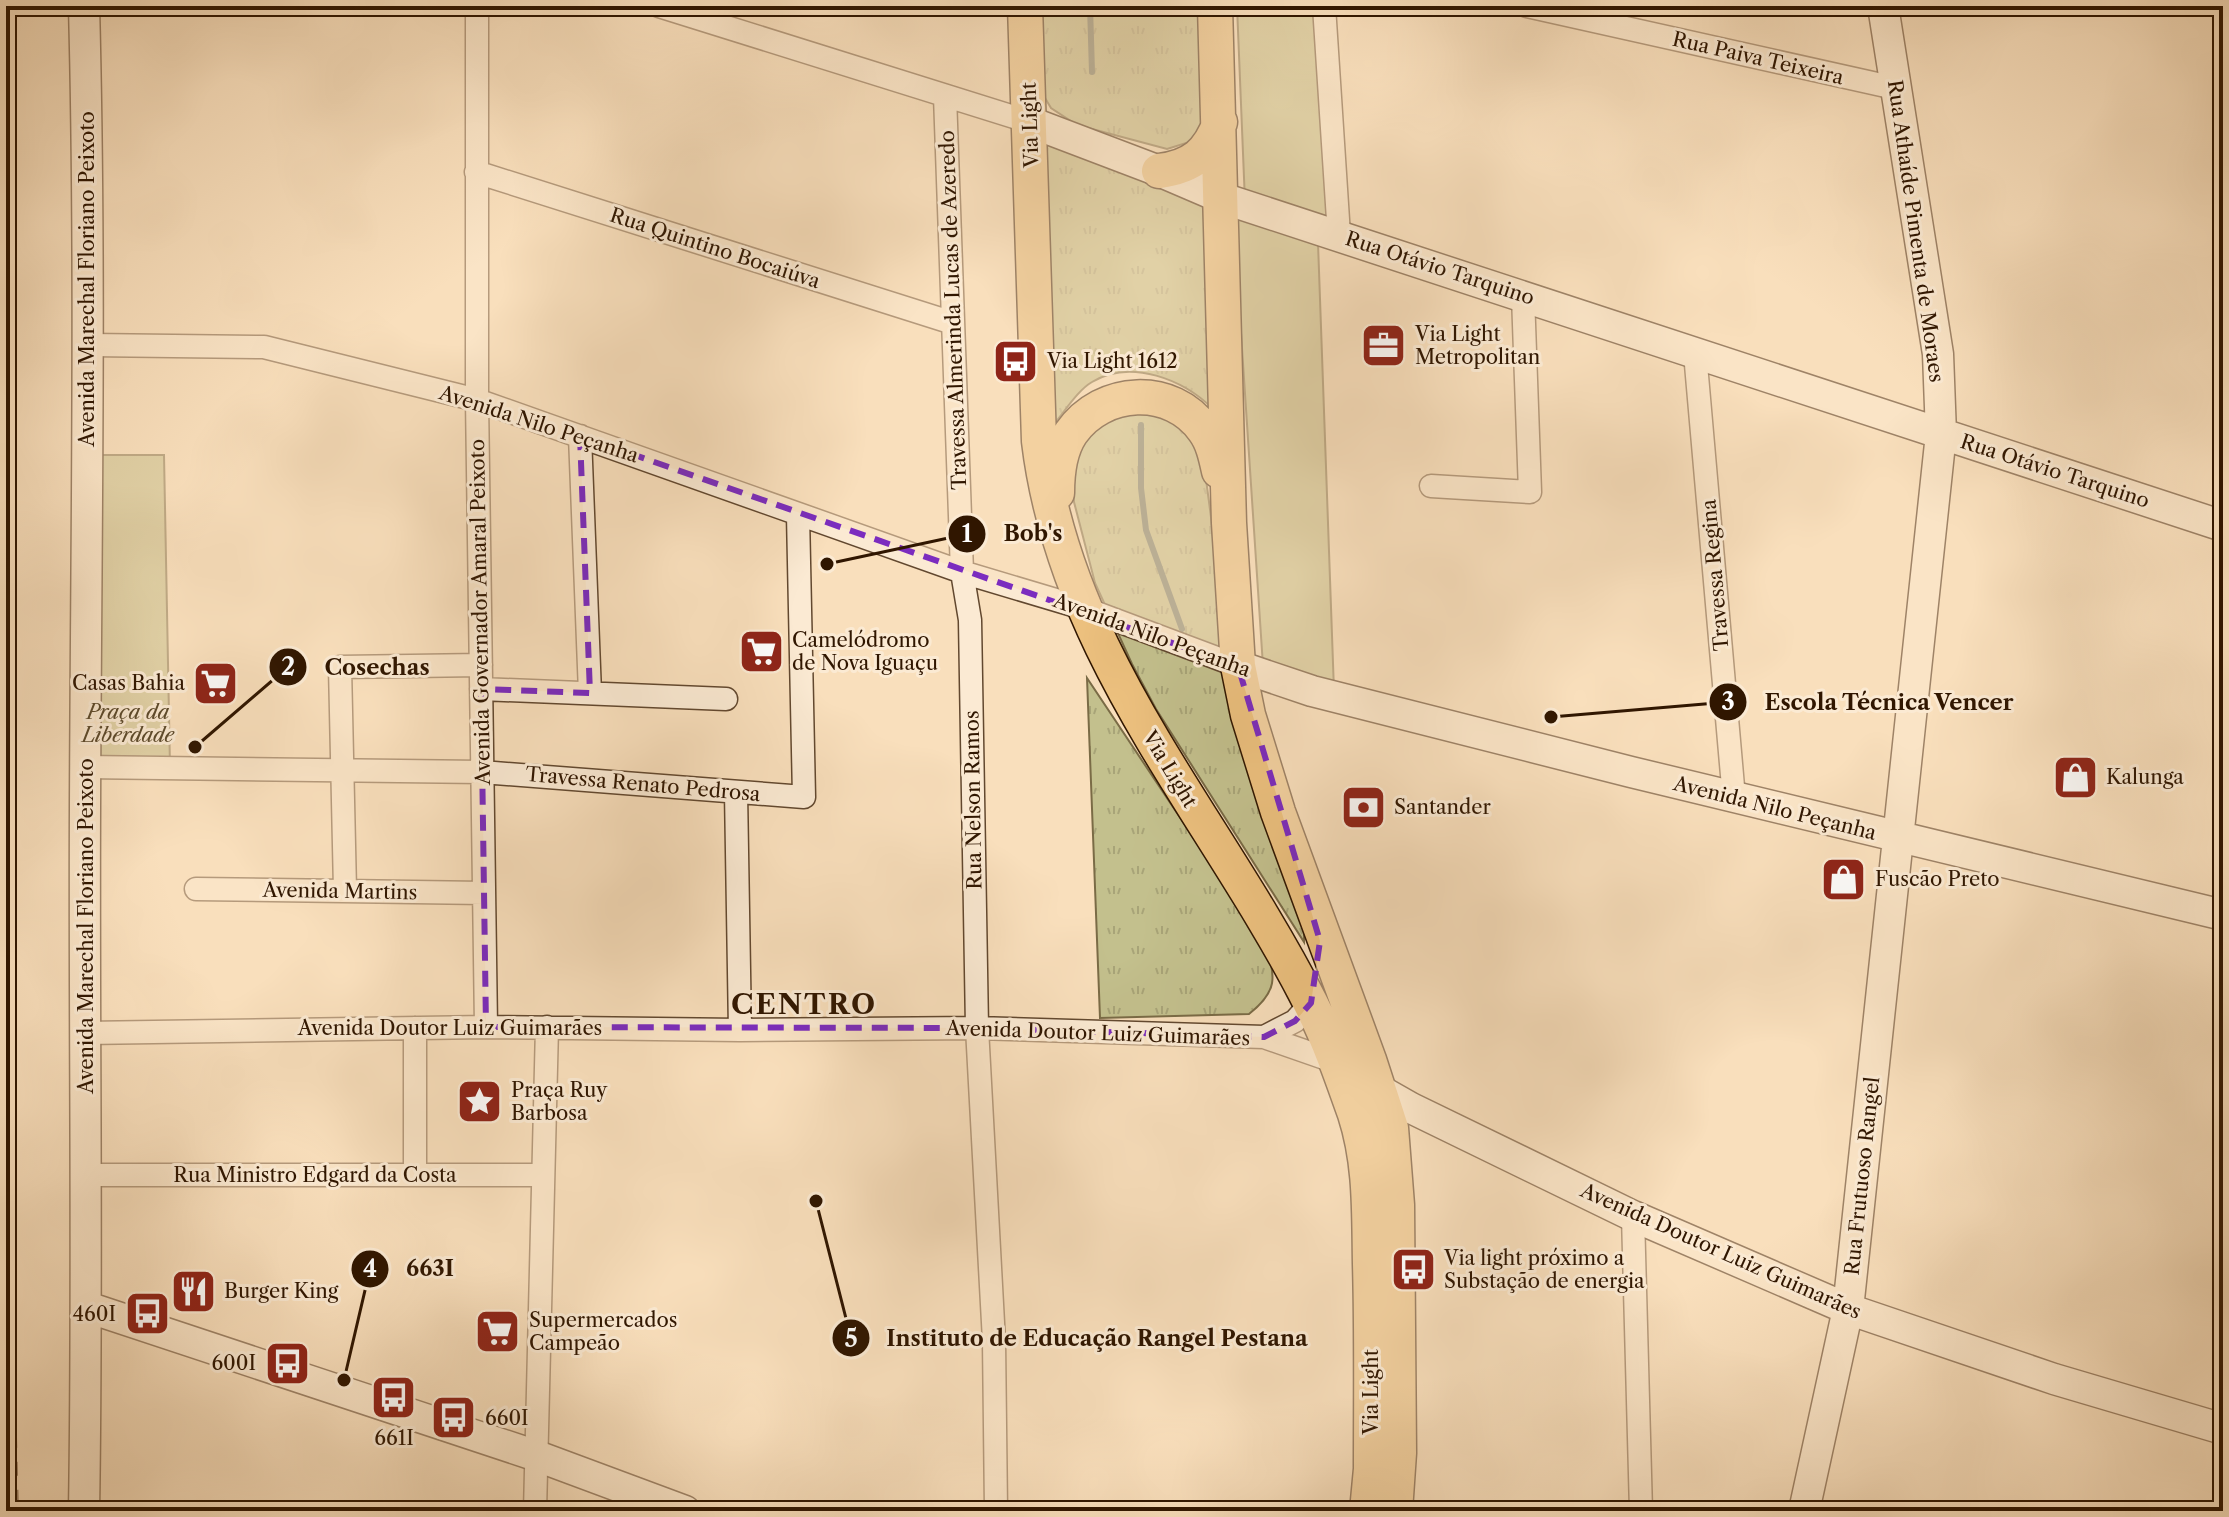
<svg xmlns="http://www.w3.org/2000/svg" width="2229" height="1517" viewBox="0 0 2229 1517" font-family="'Libre Caslon Text',serif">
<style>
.grass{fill:url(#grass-tufts);stroke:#7a6b46;stroke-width:2}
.green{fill:#c3c08d;stroke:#7a6b46;stroke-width:2}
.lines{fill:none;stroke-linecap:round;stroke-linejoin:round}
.stream{stroke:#727a6b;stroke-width:6}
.street-casing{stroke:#62482f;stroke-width:25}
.secondary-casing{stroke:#301600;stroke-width:33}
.primary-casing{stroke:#301600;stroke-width:37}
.street{stroke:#fbead3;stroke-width:22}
.secondary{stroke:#fbead3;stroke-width:30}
.primary{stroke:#ecc07e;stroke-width:34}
.rail{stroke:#301600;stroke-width:6;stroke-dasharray:14 14;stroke-linecap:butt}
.marked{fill:none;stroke:#7b2cbf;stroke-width:6;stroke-dasharray:16 10;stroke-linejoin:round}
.labels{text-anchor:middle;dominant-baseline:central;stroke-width:6;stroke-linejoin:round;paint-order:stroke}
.street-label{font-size:20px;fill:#301600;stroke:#fbead3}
.poi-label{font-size:20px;fill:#301600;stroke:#fbead3;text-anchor:start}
.park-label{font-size:20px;font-style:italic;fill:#5c492a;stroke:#fbead3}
.district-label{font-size:28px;font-weight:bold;letter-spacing:2px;fill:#301600;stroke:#fbead3}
.leader{fill:none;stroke:#301600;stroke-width:3}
.callout-dot{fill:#301600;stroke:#fbead3;stroke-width:3}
.mark-label{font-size:24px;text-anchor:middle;font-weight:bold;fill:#fff}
.callout-label{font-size:22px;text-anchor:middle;font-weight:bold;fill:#301600;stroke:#fbead3;stroke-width:6;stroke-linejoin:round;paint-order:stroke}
</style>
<defs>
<pattern id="grass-tufts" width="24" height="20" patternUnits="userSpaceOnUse" patternTransform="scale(2)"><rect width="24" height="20" fill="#c3c08d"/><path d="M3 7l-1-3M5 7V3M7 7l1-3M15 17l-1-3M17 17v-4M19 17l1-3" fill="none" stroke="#a8a478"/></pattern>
</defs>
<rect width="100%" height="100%" fill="#f9dfbc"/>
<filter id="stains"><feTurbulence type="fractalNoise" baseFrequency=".0025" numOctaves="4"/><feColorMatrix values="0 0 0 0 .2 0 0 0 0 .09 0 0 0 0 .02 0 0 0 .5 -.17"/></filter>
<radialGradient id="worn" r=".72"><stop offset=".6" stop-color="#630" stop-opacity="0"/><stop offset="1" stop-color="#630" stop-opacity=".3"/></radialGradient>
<!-- grass -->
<path class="grass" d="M1037 6H1206L1211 118 1196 140 1167 149 1077 125 1051 108 1042 93Z
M1041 136 1203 202 1213 409C1184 380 1131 358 1092 382 1078 390 1065 411 1054 424Z
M1123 406 1172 414 1202 449 1211 517 1226 675 1304 921V942L1156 709 1132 664 1095 583 1074 502 1072 462 1091 429Z
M1087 678 1265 945C1277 977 1277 992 1249 1014L1100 1018Z"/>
<!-- green -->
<path class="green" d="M1237 6H1317L1333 226 1245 202Z
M1233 212 1318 243 1334 691 1263 666Z
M91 455H164L170 767 88 765Z"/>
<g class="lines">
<!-- stream -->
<path class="stream" d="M1090 6 1092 72
M1141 425V488L1146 530 1182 629"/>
<defs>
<path id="street" d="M477 6V400L486 1027
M659 6 1030 122
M1324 6 1339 235
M1527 6 1895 88
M945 96 962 572 970 620 977 1028 994 1341 996 1511
M476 172 953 323
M90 345 264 347 477 400 962 572 1086 609 1238 666
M1695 353 1734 798
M580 436 590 693
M1431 486 1530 492 1523 296
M481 689 726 699
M85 767 482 772 804 797 798 515
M736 792 740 1030
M196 889 484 893
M345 890 340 667 481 665
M415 1028V1175
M85 1033 486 1027 740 1030 977 1028 1264 1037 1336 1062
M1264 1037 1295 1021 1311 1003
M86 1175H543
M1633 1216 1641 1511
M535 1511 547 1027"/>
<path id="secondary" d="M1030 122 1159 171 1222 198 2223 526
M1238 666 1312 691 1631 772 2223 915
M1367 1083 1411 1108 1633 1216 1848 1309 2054 1379 2223 1429
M87 1307 537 1456 685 1511
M84 1511C88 1277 84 1042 85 808 86 540 91 273 84 6
M1804 1511 1848 1309 1941 434 1938 354 1883 6"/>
<path id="primary" d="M1025 6 1039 441C1065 658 1215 815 1310 1002 1328 1037 1342 1077 1355 1114 1371 1163 1369 1213 1370 1264 1372 1332 1371 1401 1371 1469L1367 1511
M1215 6 1229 523 1238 666 1248 715 1278 812 1369 1060 1391 1128 1397 1205 1399 1453 1395 1511
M1159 171C1192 167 1209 153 1220 122
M1057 493C1057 473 1059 451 1071 433 1102 388 1172 384 1204 430 1213 442 1216 457 1219 471"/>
</defs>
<!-- street casing -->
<use href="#street" class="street-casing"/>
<!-- secondary casing -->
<use href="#secondary" class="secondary-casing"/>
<!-- primary casing -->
<use href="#primary" class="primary-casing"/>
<!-- street -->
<use href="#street" class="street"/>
<!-- secondary -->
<use href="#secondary" class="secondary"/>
<!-- primary -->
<use href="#primary" class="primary"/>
<!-- rail -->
<path class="rail" d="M11 6 12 724 9 1255 16 1511"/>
</g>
<!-- marked area -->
<path d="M0 0H2229V1517H0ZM580 436 1238 666 1320 941 1311 1003 1295 1021 1264 1037 977 1028 486 1027 481 689 590 693Z" fill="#f9dfbc" fill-opacity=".55" fill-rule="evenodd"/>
<path class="marked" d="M580 436 1238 666 1320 941 1311 1003 1295 1021 1264 1037 977 1028 486 1027 481 689 590 693Z"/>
<!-- icons -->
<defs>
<symbol id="office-square" viewBox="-11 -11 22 22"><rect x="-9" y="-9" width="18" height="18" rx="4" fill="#8f2418" stroke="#fbead3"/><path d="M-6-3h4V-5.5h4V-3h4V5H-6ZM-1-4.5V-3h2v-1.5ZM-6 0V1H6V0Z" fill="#fff"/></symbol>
<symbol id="bus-square" viewBox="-11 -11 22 22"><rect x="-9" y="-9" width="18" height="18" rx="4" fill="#8f2418" stroke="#fbead3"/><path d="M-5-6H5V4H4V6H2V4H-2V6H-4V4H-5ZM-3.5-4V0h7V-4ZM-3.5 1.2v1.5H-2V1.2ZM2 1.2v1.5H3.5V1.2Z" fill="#fff"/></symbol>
<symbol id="supermarket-square" viewBox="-11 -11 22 22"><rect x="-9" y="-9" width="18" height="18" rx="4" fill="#8f2418" stroke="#fbead3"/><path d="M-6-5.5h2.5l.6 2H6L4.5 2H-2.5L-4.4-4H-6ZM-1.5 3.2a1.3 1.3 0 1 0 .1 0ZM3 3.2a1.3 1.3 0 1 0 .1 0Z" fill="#fff"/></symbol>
<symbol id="shop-square" viewBox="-11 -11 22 22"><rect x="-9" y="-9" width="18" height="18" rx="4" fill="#8f2418" stroke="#fbead3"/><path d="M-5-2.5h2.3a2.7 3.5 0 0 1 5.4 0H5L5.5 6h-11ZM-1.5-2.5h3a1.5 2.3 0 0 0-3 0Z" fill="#fff"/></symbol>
<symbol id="bank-square" viewBox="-11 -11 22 22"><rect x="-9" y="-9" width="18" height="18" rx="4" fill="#8f2418" stroke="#fbead3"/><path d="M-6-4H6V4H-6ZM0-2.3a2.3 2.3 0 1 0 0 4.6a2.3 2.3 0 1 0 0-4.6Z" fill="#fff"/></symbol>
<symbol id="sight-square" viewBox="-11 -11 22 22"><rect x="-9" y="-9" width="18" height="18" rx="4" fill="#8f2418" stroke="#fbead3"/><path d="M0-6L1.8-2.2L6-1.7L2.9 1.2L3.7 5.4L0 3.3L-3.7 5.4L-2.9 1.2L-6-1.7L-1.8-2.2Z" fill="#fff"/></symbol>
<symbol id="restaurant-square" viewBox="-11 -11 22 22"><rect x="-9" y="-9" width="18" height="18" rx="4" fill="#8f2418" stroke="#fbead3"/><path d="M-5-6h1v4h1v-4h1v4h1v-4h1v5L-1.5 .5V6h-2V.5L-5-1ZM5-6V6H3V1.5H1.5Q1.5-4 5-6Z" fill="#fff"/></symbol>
</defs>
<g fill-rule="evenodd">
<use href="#office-square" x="1358" y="320" width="51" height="51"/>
<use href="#bus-square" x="990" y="336" width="51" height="51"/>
<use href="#supermarket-square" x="736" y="626" width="51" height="51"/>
<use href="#supermarket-square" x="190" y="658" width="51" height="51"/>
<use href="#shop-square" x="2050" y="752" width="51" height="51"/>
<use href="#bank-square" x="1338" y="782" width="51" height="51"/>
<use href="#shop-square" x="1818" y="854" width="51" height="51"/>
<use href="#sight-square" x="454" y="1076" width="51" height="51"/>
<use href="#bus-square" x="1388" y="1244" width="51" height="51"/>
<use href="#restaurant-square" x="168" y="1266" width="51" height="51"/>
<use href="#bus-square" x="122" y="1288" width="51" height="51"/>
<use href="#supermarket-square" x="472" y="1306" width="51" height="51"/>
<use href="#bus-square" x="262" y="1338" width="51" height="51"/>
<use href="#bus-square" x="368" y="1372" width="51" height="51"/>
<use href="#bus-square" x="428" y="1392" width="51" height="51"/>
</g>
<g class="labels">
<!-- street labels -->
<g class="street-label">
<text transform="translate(1758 58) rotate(13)">Rua Paiva Teixeira</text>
<text transform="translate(1030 125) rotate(-92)">Via Light</text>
<text transform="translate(1916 231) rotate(82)">Rua Athaíde Pimenta de Moraes</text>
<text transform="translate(715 248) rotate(18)">Rua Quintino Bocaiúva</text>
<text transform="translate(1440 268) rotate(18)">Rua Otávio Tarquino</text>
<text transform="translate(87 279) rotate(-90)">Avenida Marechal Floriano Peixoto</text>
<text transform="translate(953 310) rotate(-92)">Travessa Almerinda Lucas de Azeredo</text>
<text transform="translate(539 424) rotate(18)">Avenida Nilo Peçanha</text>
<text transform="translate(2055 471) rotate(18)">Rua Otávio Tarquino</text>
<text transform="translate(1715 575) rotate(-95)">Travessa Regina</text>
<text transform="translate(480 612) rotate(-91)">Avenida Governador Amaral Peixoto</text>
<text transform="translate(1152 635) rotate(20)">Avenida Nilo Peçanha</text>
<text transform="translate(1170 769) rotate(59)">Via Light</text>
<text transform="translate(643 784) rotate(5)">Travessa Renato Pedrosa</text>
<text transform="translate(973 800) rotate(-91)">Rua Nelson Ramos</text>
<text transform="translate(1775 808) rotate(14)">Avenida Nilo Peçanha</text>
<text transform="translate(340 891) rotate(1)">Avenida Martins</text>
<text transform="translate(86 926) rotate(-90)">Avenida Marechal Floriano Peixoto</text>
<text x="450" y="1028">Avenida Doutor Luiz Guimarães</text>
<text transform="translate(1098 1033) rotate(2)">Avenida Doutor Luiz Guimarães</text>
<text x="315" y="1175">Rua Ministro Edgard da Costa</text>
<text transform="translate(1862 1176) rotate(-84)">Rua Frutuoso Rangel</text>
<text transform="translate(1721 1251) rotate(24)">Avenida Doutor Luiz Guimarães</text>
<text transform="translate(1371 1392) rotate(-90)">Via Light</text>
</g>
<!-- poi labels -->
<g class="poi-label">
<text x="1415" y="334">Via Light<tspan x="1415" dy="23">Metropolitan</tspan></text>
<text x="1047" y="361">Via Light 1612</text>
<text x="792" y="640">Camelódromo<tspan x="792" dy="23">de Nova Iguaçu</tspan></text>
<text x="185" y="683" text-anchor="end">Casas Bahia</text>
<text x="2106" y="777">Kalunga</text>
<text x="1394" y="807">Santander</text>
<text x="1875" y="879">Fuscão Preto</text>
<text x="511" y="1090">Praça Ruy<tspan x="511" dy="23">Barbosa</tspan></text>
<text x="1444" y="1258">Via light próximo a<tspan x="1444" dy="23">Substação de energia</tspan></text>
<text x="224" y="1291">Burger King</text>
<text x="116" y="1314" text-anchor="end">460I</text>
<text x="529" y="1320">Supermercados<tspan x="529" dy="23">Campeão</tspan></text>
<text x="256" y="1363" text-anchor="end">600I</text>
<text x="485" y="1418">660I</text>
<text x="394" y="1438" text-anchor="middle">661I</text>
</g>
<!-- park labels -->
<g class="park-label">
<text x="128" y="712">Praça da<tspan x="128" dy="23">Liberdade</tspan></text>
</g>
<!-- district labels -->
<g class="district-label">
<text x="804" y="1004">CENTRO</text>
</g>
</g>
<!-- callouts -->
<path class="leader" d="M827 564L967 534M195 747L288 667M1551 717L1728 702M344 1380L370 1269M816 1201L851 1338"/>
<g class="callout-dot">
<circle cx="827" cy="564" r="8"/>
<circle cx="195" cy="747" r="8"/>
<circle cx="1551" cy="717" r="8"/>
<circle cx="344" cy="1380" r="8"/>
<circle cx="816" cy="1201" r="8"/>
<circle cx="967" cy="534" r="20"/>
<circle cx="288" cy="667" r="20"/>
<circle cx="1728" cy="702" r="20"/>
<circle cx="370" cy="1269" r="20"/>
<circle cx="851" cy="1338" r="20"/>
</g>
<g class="mark-label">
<text x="967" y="542">1</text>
<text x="288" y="675">2</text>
<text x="1728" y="710">3</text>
<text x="370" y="1277">4</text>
<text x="851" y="1347">5</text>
</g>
<g class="callout-label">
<text x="1033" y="541">Bob's</text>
<text x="377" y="675">Cosechas</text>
<text x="1889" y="710">Escola Técnica Vencer</text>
<text x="430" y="1276">663I</text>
<text x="1097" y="1346">Instituto de Educação Rangel Pestana</text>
</g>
<!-- margin -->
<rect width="2229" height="1517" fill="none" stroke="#f9dfbc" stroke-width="32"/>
<rect x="8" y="8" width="2213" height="1501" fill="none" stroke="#301600" stroke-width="4"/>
<rect x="16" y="16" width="2197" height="1485" fill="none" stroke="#301600" stroke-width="2"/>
<rect width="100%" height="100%" filter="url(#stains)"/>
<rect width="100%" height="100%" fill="url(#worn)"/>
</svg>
